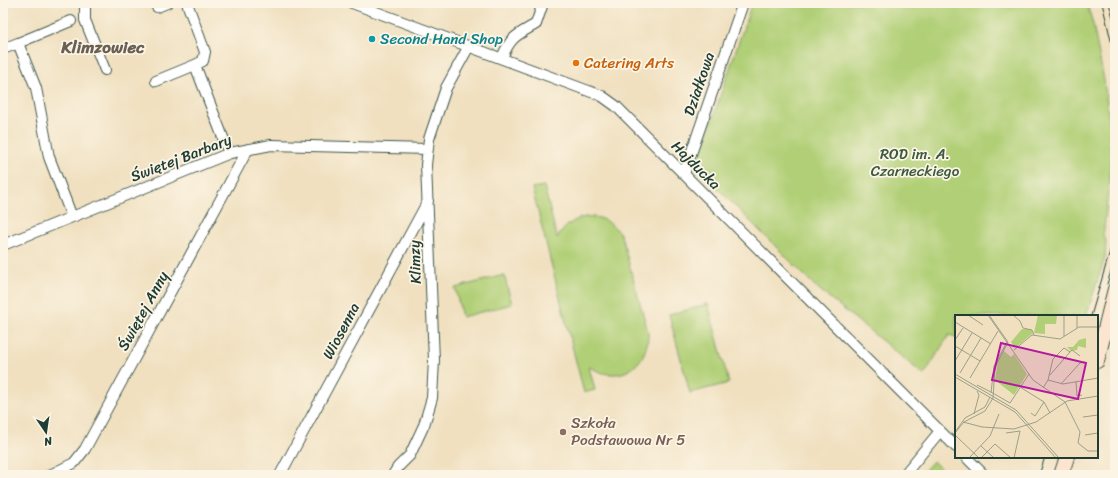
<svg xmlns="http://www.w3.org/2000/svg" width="1118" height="478" viewBox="0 0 1118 478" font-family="Sriracha,sans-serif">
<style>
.green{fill:#b0cf76;stroke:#688655}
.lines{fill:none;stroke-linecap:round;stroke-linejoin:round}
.street-casing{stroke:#3e5549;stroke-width:12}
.secondary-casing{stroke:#3e5549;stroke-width:16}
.street{stroke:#fff;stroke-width:10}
.secondary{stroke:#fbe5cf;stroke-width:14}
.tram{stroke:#1f3d34;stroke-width:1}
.culture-dot{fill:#0f9aa8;stroke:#fcf5e5;stroke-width:1.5}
.food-dot{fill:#e8710a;stroke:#fcf5e5;stroke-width:1.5}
.education-dot{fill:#8d6e63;stroke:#fcf5e5;stroke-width:1.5}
.labels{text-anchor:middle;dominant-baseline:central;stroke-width:3.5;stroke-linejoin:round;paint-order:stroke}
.culture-label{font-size:15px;fill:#0d838f;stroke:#fcf5e5;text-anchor:start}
.food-label{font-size:15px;fill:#c56008;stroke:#fcf5e5;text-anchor:start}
.street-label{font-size:15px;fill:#1f3d34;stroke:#fcf5e5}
.park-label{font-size:15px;fill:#3c5a41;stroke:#fcf5e5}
.education-label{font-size:15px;fill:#785e54;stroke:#fcf5e5;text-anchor:start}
.quarter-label{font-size:17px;font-weight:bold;fill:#6a5f55;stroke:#fcf5e5}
.inset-road{fill:none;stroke:#9c9f88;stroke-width:1}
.view{fill:#b5179e;fill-opacity:0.15;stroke:#b5179e;stroke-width:2}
.inset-edge{fill:none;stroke:#1f3d34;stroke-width:2}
</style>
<rect width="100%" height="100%" fill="#fcf5e5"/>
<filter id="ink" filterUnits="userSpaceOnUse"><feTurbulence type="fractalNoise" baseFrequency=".025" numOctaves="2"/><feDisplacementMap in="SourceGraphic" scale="8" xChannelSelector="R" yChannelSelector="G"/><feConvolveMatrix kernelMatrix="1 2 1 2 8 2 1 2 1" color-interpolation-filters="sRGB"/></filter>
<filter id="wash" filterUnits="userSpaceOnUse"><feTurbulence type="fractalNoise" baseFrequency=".012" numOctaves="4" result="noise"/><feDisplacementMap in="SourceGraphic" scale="16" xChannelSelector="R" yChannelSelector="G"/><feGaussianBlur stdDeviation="0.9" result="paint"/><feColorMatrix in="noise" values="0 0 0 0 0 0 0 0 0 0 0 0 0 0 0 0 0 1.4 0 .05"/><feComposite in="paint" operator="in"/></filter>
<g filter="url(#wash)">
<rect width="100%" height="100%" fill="#f0e0c0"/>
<!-- green -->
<path class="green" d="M752 3H1087L1093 24 1104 80 1110 128V175L1103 237 1106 240 1105 258 1086 316H956V337L949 335 924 375 815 286 697 168V164Z
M544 186 557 238C573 212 602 208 621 235L648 332C649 354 635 376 610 374 602 374 596 370 589 367L595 390 584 393 532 188Z
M504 275 512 304 462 317 455 288Z
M708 304 729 383 690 393 669 315Z
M933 461 947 475H921Z"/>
</g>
<g filter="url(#ink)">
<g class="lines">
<defs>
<path id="street" d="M85 3V20L105 70
M155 3 157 7 167 3
M187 3 205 52 203 61 195 65
M352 3 602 96 616 106 956 447
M18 43 71 21
M3 49 18 43 36 88 49 157 72 217
M502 58C510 37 517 35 536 24L543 3
M156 81 195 65 229 153
M684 174 743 3
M3 245 230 153 271 145 428 149
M966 457 984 475
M50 475 74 463 85 449 248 149
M280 475 428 201
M393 475 398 467 410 455 424 425 432 398 434 360 426 165 429 139 446 88 469 46
M904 475 940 431"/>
<path id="secondary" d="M1097 361 1115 289
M1061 475 1067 457"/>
</defs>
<!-- street casing -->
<use href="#street" class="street-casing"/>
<!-- secondary casing -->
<use href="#secondary" class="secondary-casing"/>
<!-- street -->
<use href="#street" class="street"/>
<!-- secondary -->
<use href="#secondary" class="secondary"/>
<!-- tram -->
<path class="tram" d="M1102 3 1115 57
M1109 3 1115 25
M1107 284 1115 259
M1091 316 1115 234
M1039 475 1045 457"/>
</g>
</g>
<!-- markers -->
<circle class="culture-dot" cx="372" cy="39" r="4"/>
<circle class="food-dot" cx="576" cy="63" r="4"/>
<circle class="education-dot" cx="563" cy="432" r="4"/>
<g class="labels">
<!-- culture labels -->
<g class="culture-label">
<text x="380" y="39">Second Hand Shop</text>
</g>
<!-- food labels -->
<g class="food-label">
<text x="584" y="63">Catering Arts</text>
</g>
<!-- street labels -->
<g class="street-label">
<text transform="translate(699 84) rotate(-71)">Działkowa</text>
<text transform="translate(181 158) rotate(-21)">Świętej Barbary</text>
<text transform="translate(696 165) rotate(45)">Hajducka</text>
<text transform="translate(415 262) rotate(-92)">Klimzy</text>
<text transform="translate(143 311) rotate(-61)">Świętej Anny</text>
<text transform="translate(341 331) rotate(-62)">Wiosenna</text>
</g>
<!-- park labels -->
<g class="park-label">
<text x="915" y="154">ROD im. A.<tspan x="915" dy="17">Czarneckiego</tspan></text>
</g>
<!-- education labels -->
<g class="education-label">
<text x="571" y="423">Szkoła<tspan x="571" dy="17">Podstawowa Nr 5</tspan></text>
</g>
<!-- quarter labels -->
<g class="quarter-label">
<text x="103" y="47">Klimzowiec</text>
</g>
</g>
<!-- overview -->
<g transform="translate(955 315)">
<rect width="143" height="143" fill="#f0e0c0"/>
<path d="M83 0H102L101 9H90V19L79 18ZM67 14H76L78 18 60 33 56 27ZM131 23V33L123 31 122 35 116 36 112 32H118L124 25ZM49 36 56 42 59 39 72 59 59 80 40 65 43 45Z" fill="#b0cf76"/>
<path class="inset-road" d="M13 0 28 10M33 0 78 65 110 87M58 0 65 6 68 13 77 15 79 20M109 0V21M122 0V13M143 0V15M0 7 36 29M0 25 8 13M0 31 25 46M59 35 77 20 105 24 124 12H142M115 37 117 35 125 41M0 46 17 18M5 58 26 23M0 59 61 95 104 143M95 60 115 37M0 62 60 97 101 143M15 63 43 16M93 65 108 69 143 63M121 67 122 81 127 80M106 69 125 48 130 47M22 70 36 77M65 72 89 87 95 98M88 73 93 65 98 44 109 33 115 37M36 77 55 88 74 59M36 78 39 51 52 27M110 87 125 117 123 128 133 136H143M76 98 80 101 89 87M19 99 24 80 22 76M128 102 143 100M8 107 27 112 59 114 81 107 112 86 143 81M0 117 10 103 30 92 35 82M0 118 9 107 30 96 38 83 40 52 53 27 34 0M51 118 65 116 59 143M0 120 24 143M130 120 143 118M26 131 39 143M14 143 35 121 44 99M26 143 40 129 56 143"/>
<path class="view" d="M46 28 131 48 123 84 37 65Z"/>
<rect width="143" height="143" class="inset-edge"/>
</g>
<!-- margin -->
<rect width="1118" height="478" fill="none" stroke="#fcf5e5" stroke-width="16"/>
<!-- north arrow -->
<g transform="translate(46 432) rotate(167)" stroke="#fcf5e5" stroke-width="3" paint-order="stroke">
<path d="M0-3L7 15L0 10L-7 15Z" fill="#1f3d34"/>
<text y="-6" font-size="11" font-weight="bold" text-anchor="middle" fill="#1f3d34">N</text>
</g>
</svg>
